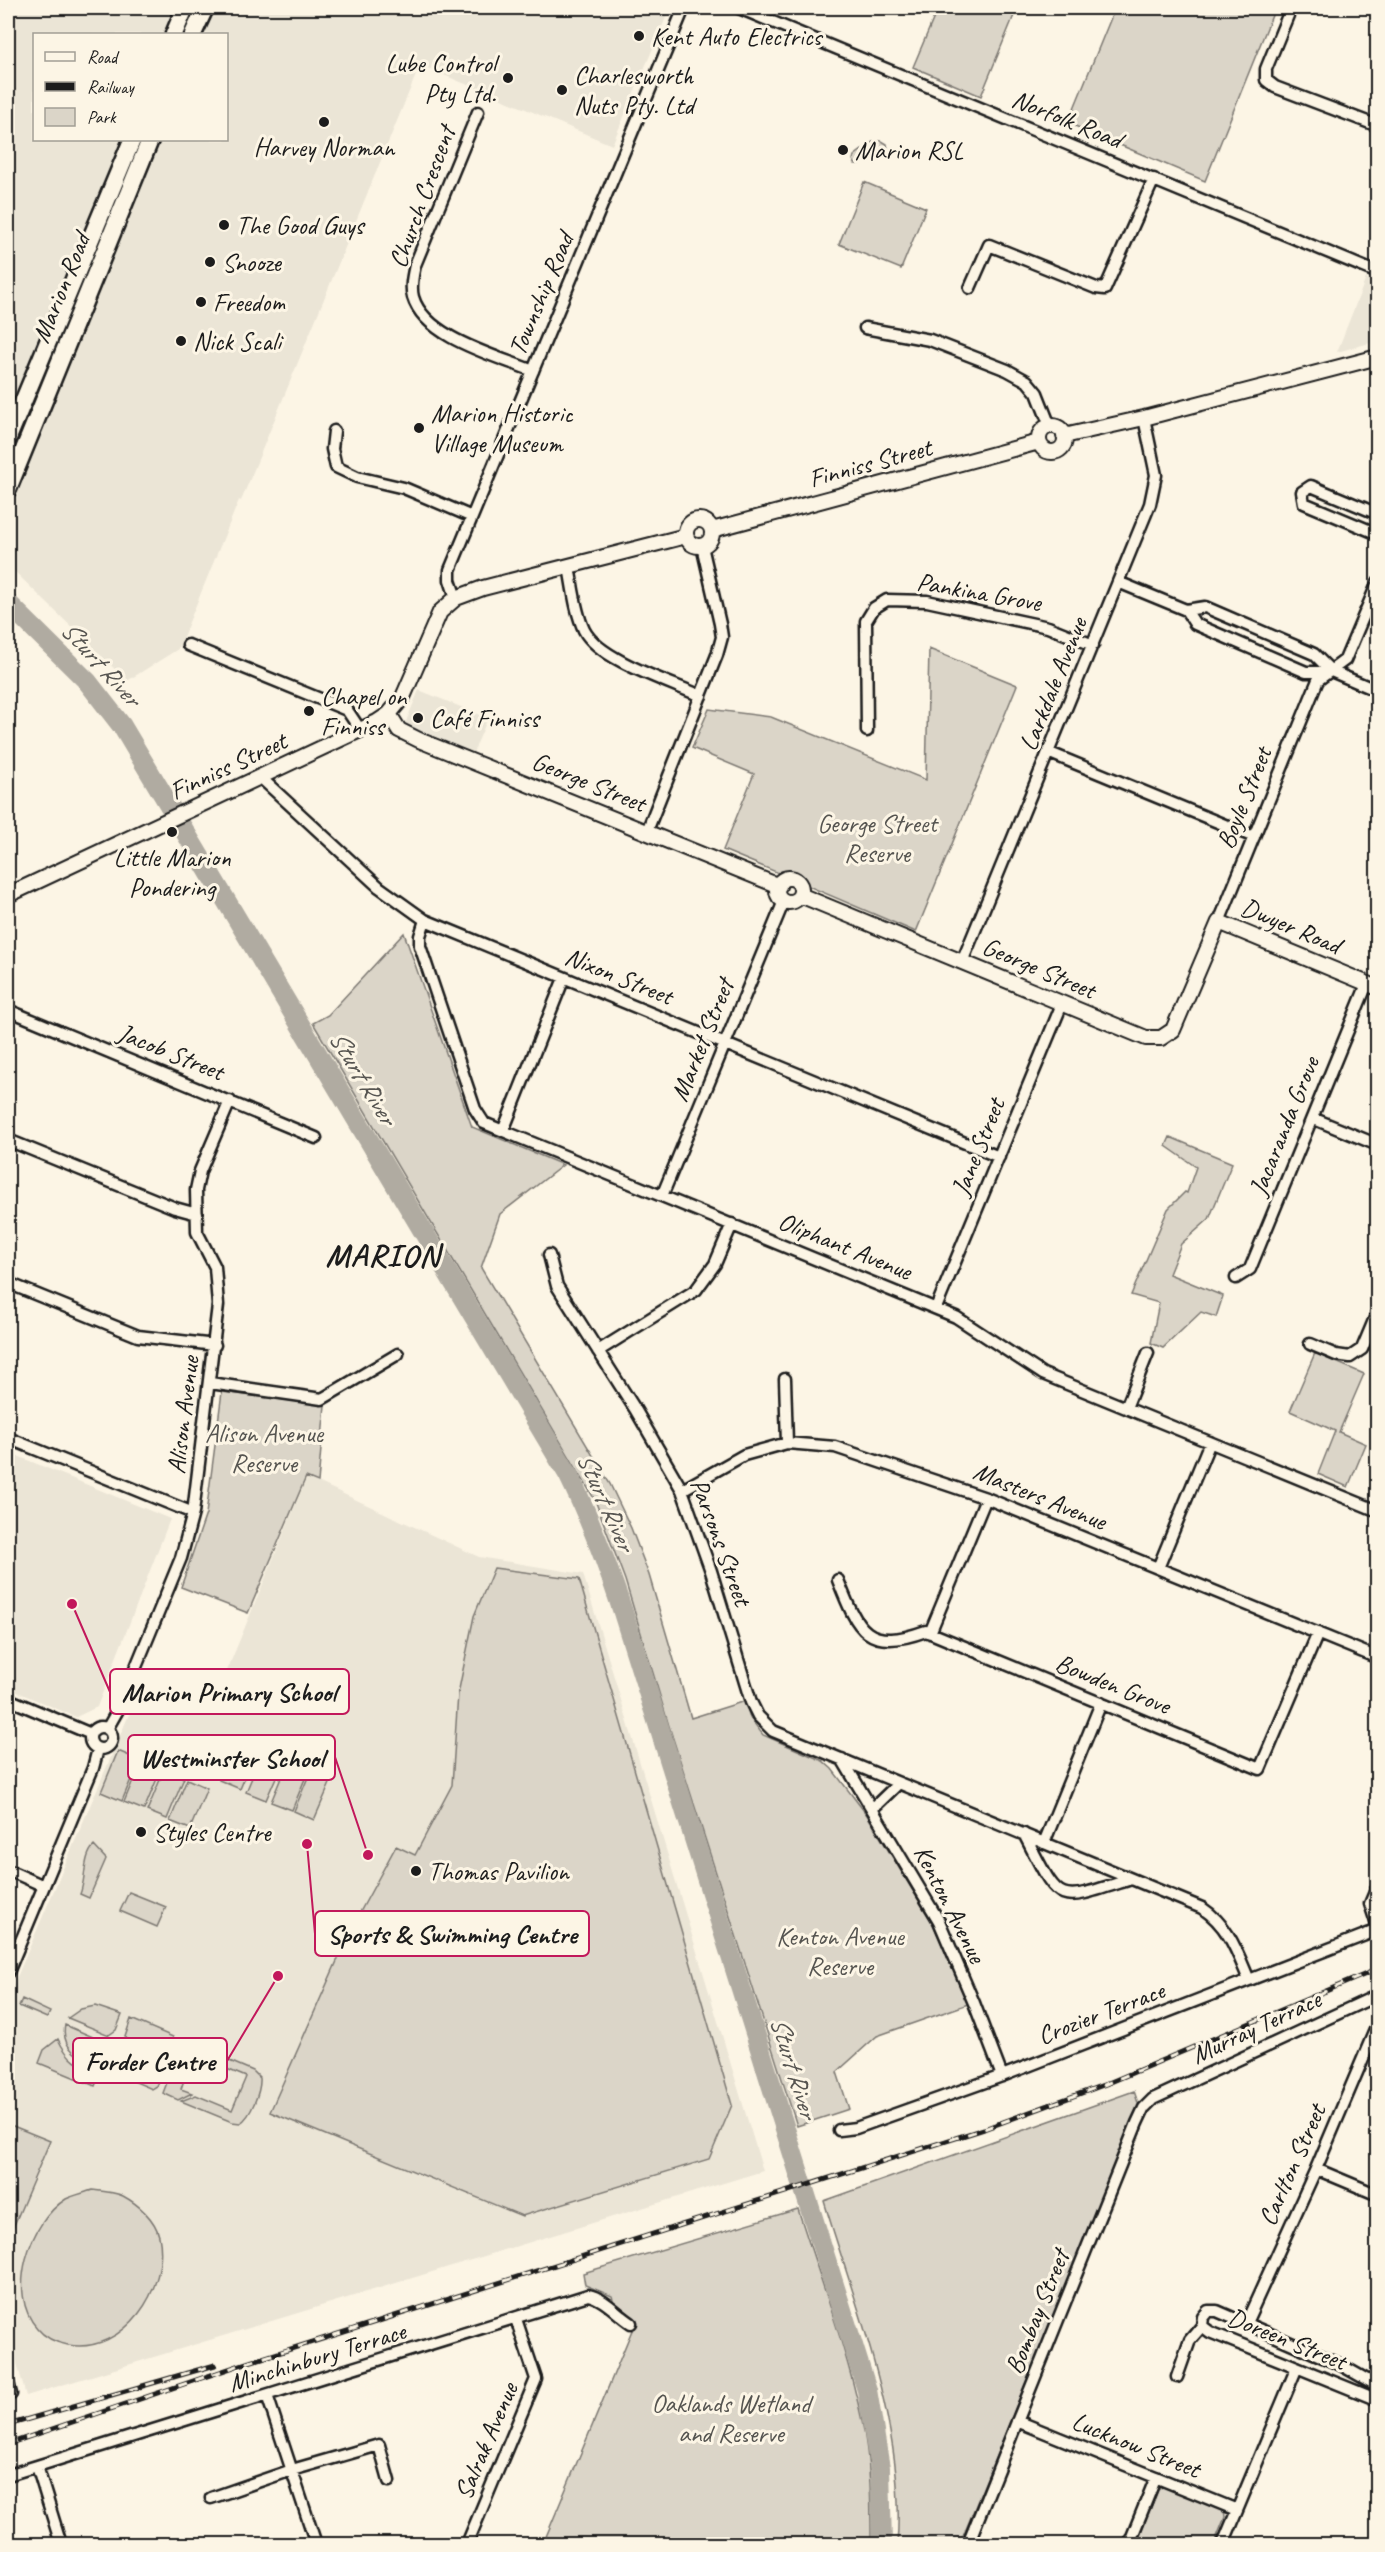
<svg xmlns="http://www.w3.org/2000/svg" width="1385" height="2552" viewBox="0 0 1385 2552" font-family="Caveat,sans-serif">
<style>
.built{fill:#ebe5d6}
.green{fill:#dbd5c8;stroke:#7c7872;stroke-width:1.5}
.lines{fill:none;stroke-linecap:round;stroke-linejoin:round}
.river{stroke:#b0aba1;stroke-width:20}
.minor-casing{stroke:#1c1c1c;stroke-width:15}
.tertiary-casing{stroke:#1c1c1c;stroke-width:18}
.primary-casing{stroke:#1c1c1c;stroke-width:21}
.minor{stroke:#fcf5e5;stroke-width:10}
.tertiary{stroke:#fcf5e5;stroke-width:14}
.primary{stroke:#fcf5e5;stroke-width:16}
.rail-casing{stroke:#1c1c1c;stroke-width:5}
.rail{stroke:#fcf5e5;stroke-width:3;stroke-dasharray:9;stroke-linecap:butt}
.poi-dot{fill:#1c1c1c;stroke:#fcf5e5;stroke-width:2}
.labels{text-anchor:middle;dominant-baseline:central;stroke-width:6;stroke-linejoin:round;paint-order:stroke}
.poi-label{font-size:26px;fill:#1c1c1c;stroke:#fcf5e5;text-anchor:start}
.street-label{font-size:26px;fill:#1c1c1c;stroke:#fcf5e5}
.park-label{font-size:26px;fill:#555450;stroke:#fcf5e5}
.water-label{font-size:27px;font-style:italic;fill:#575551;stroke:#fcf5e5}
.district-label{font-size:32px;font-weight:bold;letter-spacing:1.5px;fill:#1c1c1c;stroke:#fcf5e5}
.leader{fill:none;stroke:#c2185b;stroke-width:2}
.callout-dot{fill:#c2185b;stroke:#fcf5e5;stroke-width:2}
.callout{fill:#fcf5e5;stroke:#c2185b;stroke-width:2}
.callout-label{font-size:27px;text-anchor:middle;font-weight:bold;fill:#1c1c1c}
</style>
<rect width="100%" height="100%" fill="#fcf5e5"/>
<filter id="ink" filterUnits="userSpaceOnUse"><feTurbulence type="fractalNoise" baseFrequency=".0167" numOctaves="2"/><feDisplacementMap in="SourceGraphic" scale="12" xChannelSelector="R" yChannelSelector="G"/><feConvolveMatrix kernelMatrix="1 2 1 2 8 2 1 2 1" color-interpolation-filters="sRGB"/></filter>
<g filter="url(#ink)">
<!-- built -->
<path class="built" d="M8 8H176L165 34H34V140H122L8 420Z
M215 8H670L612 145 420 65 241 501 239 500 178 649 127 681 8 565V516L160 140H226V34H204Z
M1366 278 1377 283V341L1337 352Z
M419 690 488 718 473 753 405 724Z
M8 1452 170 1519 97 1707 76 1717 8 1688Z
M307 1477 479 1557 583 1574 763 2171 26 2396 8 2331V1998L142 1684 210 1712Z"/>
<!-- green -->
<path class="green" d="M938 8H1017L981 96 913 67Z
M1115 8H1275L1205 181 1068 123Z
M874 141H882L887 144 888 149 873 155 860 164H855L853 160 854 156Z
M864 182 926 208 901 269 839 244Z
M929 649 1017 685 916 932 808 886C803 878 791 873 781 874L723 850 754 774 692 748 709 709 771 717 926 780Z
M404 933 472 1127 563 1165 500 1214 481 1268 610 1484 631 1528 649 1575 691 1718 745 1701 750 1718 763 1735 823 1761 832 1769 867 1815 933 1924 968 2004 877 2036 837 2072 849 2109 797 2126 669 1726 625 1580 595 1500 313 1023 328 1015Z
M1170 1137 1232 1163 1209 1219 1181 1244 1169 1274 1223 1296 1216 1317 1201 1312 1163 1348 1151 1343 1159 1303 1131 1295 1168 1209 1185 1192 1187 1193 1196 1167 1166 1146Z
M1315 1353 1364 1374 1339 1432 1366 1444 1348 1487 1318 1474 1335 1431 1290 1411Z
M222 1392 325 1405 318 1482 306 1477 248 1613 181 1587 206 1514Z
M494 1568 579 1579 732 2105 709 2159 522 2216 270 2112 353 1925 396 1846 415 1855 452 1785 458 1694 474 1616Z
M237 1739 257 1748 240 1789 219 1780Z
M118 1751 139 1760 122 1801 101 1792Z
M263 1751 284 1759 266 1800 246 1792Z
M141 1761 161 1769 144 1810 124 1802Z
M288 1761 309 1769 292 1810 271 1802Z
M164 1770 184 1778 167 1819 147 1811Z
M311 1770 332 1779 314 1820 294 1811Z
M187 1779 207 1788 190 1829 170 1821Z
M94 1846 106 1859 89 1898 80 1894C86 1880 83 1856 94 1846Z
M129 1892 166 1907 157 1927 120 1911Z
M22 1999 50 2012 47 2018 19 2006Z
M95 2006 122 2015 116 2030 109 2035 68 2018 81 2009Z
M131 2019 173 2037 175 2043 169 2057 126 2039 125 2037Z
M65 2025 107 2043 108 2049 101 2067C82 2059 60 2050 65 2025Z
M58 2039C68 2060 79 2066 100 2074L95 2086 39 2063 44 2050Z
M121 2052 164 2070 157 2086 152 2089 110 2071 117 2054Z
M213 2054 253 2071 260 2078C261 2090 251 2117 240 2123L232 2122 181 2101 196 2095 232 2110 246 2077 210 2062Z
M171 2072H181L186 2074 181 2089 192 2093 178 2100 163 2093Z
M1134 2091 1139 2106 960 2544H897C907 2433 856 2307 824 2201Z
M8 2124 50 2141 9 2237 8 2236Z
M92 2190C102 2191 115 2192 123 2196 138 2204 155 2219 159 2236 170 2288 124 2355 68 2345 57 2343 45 2338 37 2328 6 2293 29 2222 66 2199 74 2195 84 2193 92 2190Z
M798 2209C820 2279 847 2349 862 2421 871 2462 871 2503 871 2544H543L635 2323 616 2311 612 2296 585 2285 583 2273Z
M1164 2486 1224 2510 1225 2517 1214 2544H1136L1158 2490Z"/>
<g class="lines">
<!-- river -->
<path class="river" d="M8 603 87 681 122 726 569 1476C591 1521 606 1561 622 1609L867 2390 880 2468 882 2544"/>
<defs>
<path id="minor" d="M739 8 1378 273
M1291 8 1266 69V80L1275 87 1378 126
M478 112 415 265C413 275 410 286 413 297 425 338 497 356 533 371
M970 288 989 245 1096 288 1105 289 1154 179
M865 328 930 340 1007 370 1027 381 1037 393 1050 426
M334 431 332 449 336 467 357 477 404 488 472 517
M1378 514 1311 486 1302 492 1304 503 1378 534
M569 567C573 587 575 611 584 630 599 660 670 682 701 696
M1118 582 1186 610 1205 607 1314 654 1331 671 1378 691
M456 598 450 580V570L684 8
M1186 610 1195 624 1306 672H1327
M188 645 347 710 361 731
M867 731 866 621 874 608 887 600 927 601 1048 627 1093 645
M1050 753 1254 837
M260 777 379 887 425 920 999 1157
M647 831 717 655 722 637 720 624 702 546
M425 920 420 936V946L475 1109 484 1123 956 1317 1043 1374 1378 1511
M1219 922 1318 680 1345 660 1378 582
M962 962 1150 504 1156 475 1144 418
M8 1010 316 1138
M1312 1118 1378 1145
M503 1131 564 978
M8 1140 175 1208 197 1214
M662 1196 784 901
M549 1255 557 1286 635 1409 682 1490 711 1571 751 1702 758 1716 773 1731 1202 1908C1229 1926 1237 1952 1249 1980
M1236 1278 1250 1269 1367 984
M8 1283 138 1336 215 1345
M936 1308 1062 1004
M1310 1344 1336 1355 1350 1357 1362 1349 1378 1311
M598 1351 696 1290 715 1264 732 1224
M785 1379 787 1443
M210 1383 322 1399 398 1354
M1126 1408 1148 1353
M8 1438 193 1513
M682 1490 744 1455 787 1443 835 1447 986 1498 1378 1658
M1158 1568 1210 1442
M838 1580C858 1631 867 1652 926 1631L1260 1769 1318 1633
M930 1633 986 1498
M8 1699 91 1734
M90 1738a11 11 0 1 1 22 0a11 11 0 1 1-22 0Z
M107 1729 119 1708 181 1558 193 1513 218 1305 215 1267 197 1232 196 1190 200 1171 230 1101
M842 1759 939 1921 974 2003 1002 2076
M872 1809 899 1783
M1024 1834C1062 1906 1053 1904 1131 1879
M1044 1843 1101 1703
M8 1870 44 1886
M1378 1885 1370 1904 1378 1928
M8 1972 93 1768 98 1749
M839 2130 856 2128 1002 2076 1378 1930
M1316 2169 1378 2195
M1246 2323 1316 2169 1378 2023
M1177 2377 1190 2340 1202 2326
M8 2382 11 2394 8 2395
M1378 2386 1339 2364 1217 2311H1208L1203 2317 1202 2326 1210 2332 1378 2400
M267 2395 316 2544
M1017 2421 1237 2510
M37 2466 61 2544
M8 2475 588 2295C604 2298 617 2314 631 2323
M211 2498 292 2470 379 2445 389 2481
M467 2544 536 2379 516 2319
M968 2544 1137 2123 1144 2108 1153 2099 1378 1995
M1129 2544 1156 2477
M1223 2544 1297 2367"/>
<path id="tertiary" d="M1039 439a13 13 0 1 1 26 0a13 13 0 1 1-26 0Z
M1064 436 1144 418 1378 357
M686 533a13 13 0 1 1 26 0a13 13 0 1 1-26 0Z
M712 530 1039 442
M389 714 399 730 419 740 779 886
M777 890a12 12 0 1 1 24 0a12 12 0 1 1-24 0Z
M8 895 377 722 389 714 403 697 440 612 456 598 483 588 686 536
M800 895 1146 1038H1161L1173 1030 1219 922 1378 988"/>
<path id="primary" d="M174 34 185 8
M193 34 205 8
M8 438 132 140
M8 489 150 140"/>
</defs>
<!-- minor casing -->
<use href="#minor" class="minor-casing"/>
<!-- tertiary casing -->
<use href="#tertiary" class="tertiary-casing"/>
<!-- primary casing -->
<use href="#primary" class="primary-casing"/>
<!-- minor -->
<use href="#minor" class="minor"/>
<!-- tertiary -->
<use href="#tertiary" class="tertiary"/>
<!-- primary -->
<use href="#primary" class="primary"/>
<defs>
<path id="rail" d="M8 2425 215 2365
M8 2444 240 2365 984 2129 1106 2084 1378 1969"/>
</defs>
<!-- rail casing -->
<use href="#rail" class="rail-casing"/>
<!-- rail -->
<use href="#rail" class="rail"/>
</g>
</g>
<!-- markers -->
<g class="poi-dot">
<circle cx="639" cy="36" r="6"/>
<circle cx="508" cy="78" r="6"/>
<circle cx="562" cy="90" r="6"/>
<circle cx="324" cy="122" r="6"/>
<circle cx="843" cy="150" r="6"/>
<circle cx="224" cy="225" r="6"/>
<circle cx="210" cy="262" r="6"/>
<circle cx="201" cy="302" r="6"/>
<circle cx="181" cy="341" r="6"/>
<circle cx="419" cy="428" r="6"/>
<circle cx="309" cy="711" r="6"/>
<circle cx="418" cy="718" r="6"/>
<circle cx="172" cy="832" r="6"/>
<circle cx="141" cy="1832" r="6"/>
<circle cx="416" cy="1871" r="6"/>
</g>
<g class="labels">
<!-- poi labels -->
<g class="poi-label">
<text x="651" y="36">Kent Auto Electrics</text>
<text x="496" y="63" text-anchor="end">Lube Control<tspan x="496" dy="30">Pty Ltd.</tspan></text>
<text x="574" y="75">Charlesworth<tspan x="574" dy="30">Nuts Pty. Ltd</tspan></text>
<text x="324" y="147" text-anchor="middle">Harvey Norman</text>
<text x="855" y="150">Marion RSL</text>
<text x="236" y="225">The Good Guys</text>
<text x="222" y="262">Snooze</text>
<text x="213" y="302">Freedom</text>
<text x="193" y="341">Nick Scali</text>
<text x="431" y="413">Marion Historic<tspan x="431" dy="30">Village Museum</tspan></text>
<text x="321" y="696">Chapel on<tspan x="321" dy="30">Finniss</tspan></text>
<text x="430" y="718">Café Finniss</text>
<text x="172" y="857" text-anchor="middle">Little Marion<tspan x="172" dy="30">Pondering</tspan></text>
<text x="153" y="1832">Styles Centre</text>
<text x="428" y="1871">Thomas Pavilion</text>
</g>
<!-- street labels -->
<g class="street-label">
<text transform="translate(1067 119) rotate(22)">Norfolk Road</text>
<text transform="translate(422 197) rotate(-70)">Church Crescent</text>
<text transform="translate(61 288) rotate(-68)">Marion Road</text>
<text transform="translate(541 294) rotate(-67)">Township Road</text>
<text transform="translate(870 463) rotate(-15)">Finniss Street</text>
<text transform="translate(979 592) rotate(10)">Pankina Grove</text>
<text transform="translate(1053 684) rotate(-68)">Larkdale Avenue</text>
<text transform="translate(228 766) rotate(-25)">Finniss Street</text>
<text transform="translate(589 782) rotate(22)">George Street</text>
<text transform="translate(1244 798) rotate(-68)">Boyle Street</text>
<text transform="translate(1291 926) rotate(23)">Dwyer Road</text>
<text transform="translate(1039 968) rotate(23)">George Street</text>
<text transform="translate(619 976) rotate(22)">Nixon Street</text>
<text transform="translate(702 1040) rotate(-68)">Market Street</text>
<text transform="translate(171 1052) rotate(22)">Jacob Street</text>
<text transform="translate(1284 1126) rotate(-68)">Jacaranda Grove</text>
<text transform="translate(978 1147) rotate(-68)">Jane Street</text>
<text transform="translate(845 1246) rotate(22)">Oliphant Avenue</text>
<text transform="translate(183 1415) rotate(-83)">Alison Avenue</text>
<text transform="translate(1040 1496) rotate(22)">Masters Avenue</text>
<text transform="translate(721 1542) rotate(70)">Parsons Street</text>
<text transform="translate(1113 1684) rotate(22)">Bowden Grove</text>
<text transform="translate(950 1904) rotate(63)">Kenton Avenue</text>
<text transform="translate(1101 2013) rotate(-21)">Crozier Terrace</text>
<text transform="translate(1256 2027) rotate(-25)">Murray Terrace</text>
<text transform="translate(1292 2165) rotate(-66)">Carlton Street</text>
<text transform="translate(1037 2312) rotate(-68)">Bombay Street</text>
<text transform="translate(1287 2339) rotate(22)">Doreen Street</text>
<text transform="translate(317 2357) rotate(-17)">Minchinbury Terrace</text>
<text transform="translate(486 2441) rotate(-67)">Salrak Avenue</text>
<text transform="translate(1136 2445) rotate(22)">Lucknow Street</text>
</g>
<!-- park labels -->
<g class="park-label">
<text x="877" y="823">George Street<tspan x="877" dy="30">Reserve</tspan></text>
<text x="264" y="1433">Alison Avenue<tspan x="264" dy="30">Reserve</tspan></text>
<text x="840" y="1936">Kenton Avenue<tspan x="840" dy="30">Reserve</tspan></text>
<text x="731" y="2403">Oaklands Wetland<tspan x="731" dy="30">and Reserve</tspan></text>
</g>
<!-- water labels -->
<g class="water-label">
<text transform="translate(101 663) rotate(48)">Sturt River</text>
<text transform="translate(363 1077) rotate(59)">Sturt River</text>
<text transform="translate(606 1501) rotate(66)">Sturt River</text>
<text transform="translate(794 2067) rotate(73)">Sturt River</text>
</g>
<!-- district labels -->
<g class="district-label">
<text x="383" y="1255">MARION</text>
</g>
</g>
<!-- callouts -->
<path class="leader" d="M72 1604L110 1692M368 1855L335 1757M307 1844L315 1934M278 1976L227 2061"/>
<g class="callout-dot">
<circle cx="72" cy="1604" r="6"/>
<circle cx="368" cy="1855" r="6"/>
<circle cx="307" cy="1844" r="6"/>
<circle cx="278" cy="1976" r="6"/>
</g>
<g class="callout">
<rect x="110" y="1669" width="239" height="45" rx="6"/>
<rect x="128" y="1735" width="207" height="45" rx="6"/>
<rect x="315" y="1911" width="274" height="45" rx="6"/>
<rect x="73" y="2038" width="154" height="45" rx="6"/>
</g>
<g class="callout-label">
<text x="229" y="1701">Marion Primary School</text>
<text x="232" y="1767">Westminster School</text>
<text x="452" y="1943">Sports &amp; Swimming Centre</text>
<text x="150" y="2070">Forder Centre</text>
</g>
<!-- margin -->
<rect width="1385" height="2552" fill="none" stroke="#fcf5e5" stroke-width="30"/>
<rect x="15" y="15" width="1355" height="2522" fill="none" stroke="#1c1c1c" stroke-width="2" filter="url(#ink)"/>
<!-- legend -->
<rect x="33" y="33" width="195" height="108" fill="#fcf5e5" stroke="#a29e95" stroke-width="1.5"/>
<rect x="45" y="52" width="30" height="9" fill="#fcf5e5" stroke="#a29e95" stroke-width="1.5"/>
<text x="87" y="63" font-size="18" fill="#1c1c1c">Road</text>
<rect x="45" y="82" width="30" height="9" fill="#1c1c1c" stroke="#a29e95" stroke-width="1.5"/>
<text x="87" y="93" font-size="18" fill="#1c1c1c">Railway</text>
<rect x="45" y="108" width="30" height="18" fill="#dbd5c8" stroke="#a29e95" stroke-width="1.5"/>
<text x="87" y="123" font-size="18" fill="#1c1c1c">Park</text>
</svg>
